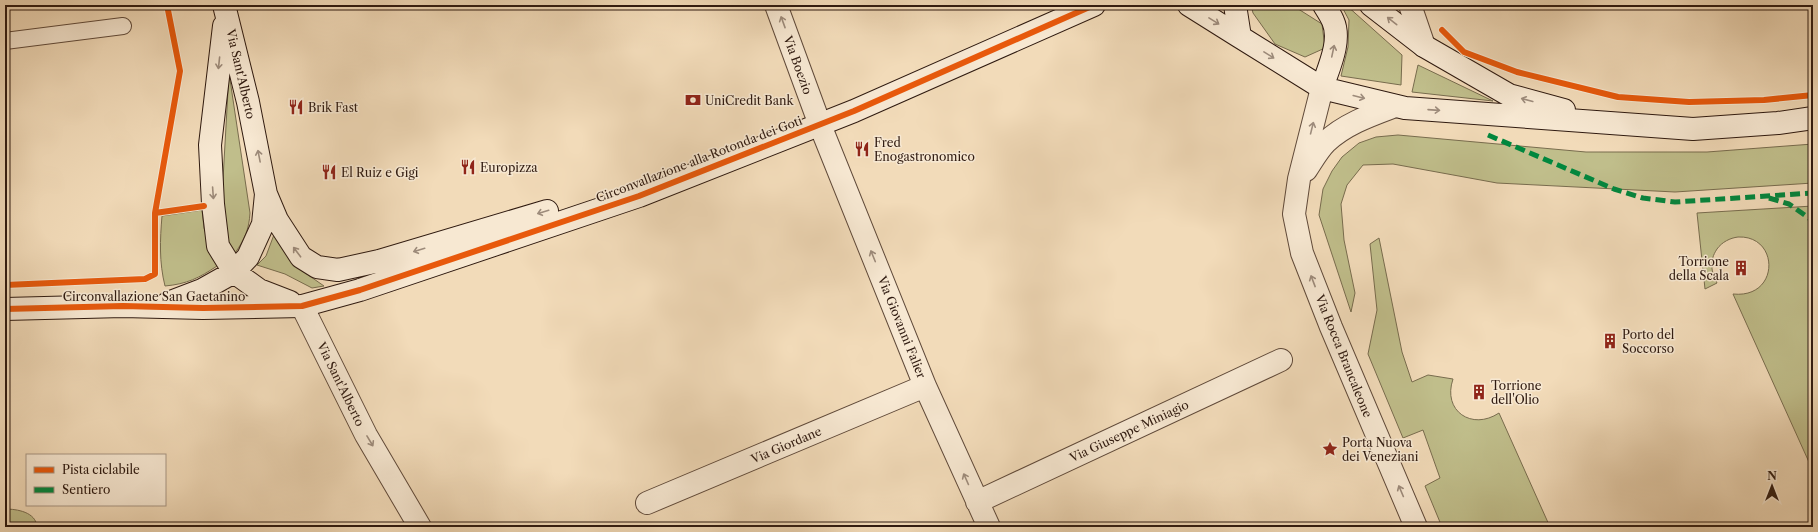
<svg xmlns="http://www.w3.org/2000/svg" width="1818" height="532" viewBox="0 0 1818 532" font-family="'Libre Caslon Text',serif">
<style>
.green{fill:#c0be8b;stroke:#786c4e}
.lines{fill:none;stroke-linecap:round;stroke-linejoin:round}
.lane-casing{stroke:#604a3a;stroke-width:18}
.street-casing{stroke:#604a3a;stroke-width:24}
.secondary-casing{stroke:#2f1a10;stroke-width:24}
.lane{stroke:#f7e8d2;stroke-width:16}
.street{stroke:#f7e8d2;stroke-width:22}
.secondary{stroke:#f7e8d2;stroke-width:22}
.quiet{stroke:#00873e;stroke-width:5;stroke-dasharray:10 5;stroke-linecap:butt}
.cycleway-casing{stroke:#f7e8d2;stroke-width:8}
.cycleway{stroke:#e8590c;stroke-width:6}
.oneway{stroke:#9d8b7b}
.labels{text-anchor:middle;dominant-baseline:central;stroke-width:3;stroke-linejoin:round;paint-order:stroke}
.street-label{font-size:12px;fill:#2f1a10;stroke:#f7e8d2}
.poi-label{font-size:12px;fill:#2f1a10;stroke:#f7e8d2;text-anchor:start}
</style>
<rect width="100%" height="100%" fill="#f2dbb9"/>
<filter id="stains"><feTurbulence type="fractalNoise" baseFrequency=".005" numOctaves="4"/><feColorMatrix values="0 0 0 0 .2 0 0 0 0 .09 0 0 0 0 .02 0 0 0 .5 -.17"/></filter>
<radialGradient id="worn" r=".72"><stop offset=".6" stop-color="#630" stop-opacity="0"/><stop offset="1" stop-color="#630" stop-opacity=".3"/></radialGradient>
<!-- green -->
<path class="green" d="M1251 5H1292L1322 24 1325 48 1305 57 1275 44 1253 13Z
M1341 5H1346L1402 55 1401 85 1341 76 1348 47 1349 20Z
M1418 65 1493 101 1412 92Z
M229 73 250 213C249 229 245 239 235 253L228 241 222 197Z
M1398 135 1586 152H1707L1813 144V183L1675 192 1497 183 1393 164 1363 165 1347 185 1341 204 1344 240 1355 293 1351 312 1319 215 1323 189 1332 171 1342 157 1359 143 1376 137Z
M1813 206V471L1733 294C1780 299 1780 235 1738 237 1730 238 1722 242 1717 249 1709 261 1711 271 1717 283L1705 289 1697 213Z
M202 210 204 228 217 266C199 278 187 284 165 286 159 262 160 240 162 216Z
M275 232 301 270 324 286 312 288 285 274 257 265 266 256Z
M1379 238 1402 352 1412 382 1428 375 1453 379C1442 411 1472 431 1499 413L1550 527H1442L1425 486 1440 478 1423 430 1403 438 1368 354 1377 310 1370 244Z
M5 509C17 509 36 512 37 527H6Z"/>
<g class="lines">
<defs>
<path id="lane" d="M5 41 123 26"/>
<path id="street" d="M776 5 820 125 925 386 989 527
M1410 5 1424 46
M1322 88 1299 179 1294 214 1302 253 1331 327 1416 527
M1306 170C1312 161 1318 150 1326 142 1345 124 1371 115 1395 106
M302 306 366 435 420 527
M977 502 1281 360
M647 503 925 386"/>
<path id="secondary" d="M1189 5 1240 37
M1235 5 1240 37 1322 88 1405 108 1693 129 1778 123 1813 118
M1371 5 1424 46 1509 95 1564 110
M224 26 210 145 213 204 218 246 234 272 259 290 290 302
M1322 88C1328 69 1342 41 1333 21 1331 16 1327 10 1324 5
M266 194 277 220 301 257 317 267 338 270 379 261 547 211
M168 303 202 290 234 272 248 257 263 224 266 194 248 102 224 5
M5 309 123 306 203 308 302 306 360 290 639 196 854 111 1094 5"/>
</defs>
<!-- lane casing -->
<use href="#lane" class="lane-casing"/>
<!-- street casing -->
<use href="#street" class="street-casing"/>
<!-- secondary casing -->
<use href="#secondary" class="secondary-casing"/>
<!-- lane -->
<use href="#lane" class="lane"/>
<!-- street -->
<use href="#street" class="street"/>
<!-- secondary -->
<use href="#secondary" class="secondary"/>
<!-- quiet -->
<path class="quiet" d="M1488 135 1614 189 1643 198 1675 202 1813 193
M1769 198 1789 204 1813 221"/>
<defs>
<path id="cycleway" d="M1442 30 1464 52 1517 72 1618 97 1689 102 1764 100 1813 95
M155 213 180 71 167 5
M5 285 145 279 155 274V213L204 206
M5 309 123 306 203 308 302 306 360 290 639 196 854 111 1094 5"/>
</defs>
<!-- cycleway casing -->
<use href="#cycleway" class="cycleway-casing"/>
<!-- cycleway -->
<use href="#cycleway" class="cycleway"/>
</g>
<!-- one-way arrows -->
<defs><path id="oneway-shaft" d="M-6 0H5M1.5-3L5.5 0L1.5 3" fill="none" stroke-width="1.6" stroke-linecap="round" stroke-linejoin="round"/></defs>
<g class="oneway">
<use href="#oneway-shaft" transform="translate(1214 21) rotate(32)"/>
<use href="#oneway-shaft" transform="translate(1392 21) rotate(-142)"/>
<use href="#oneway-shaft" transform="translate(783 22) rotate(-110)"/>
<use href="#oneway-shaft" transform="translate(1333 51) rotate(-78)"/>
<use href="#oneway-shaft" transform="translate(1269 55) rotate(32)"/>
<use href="#oneway-shaft" transform="translate(219 63) rotate(96)"/>
<use href="#oneway-shaft" transform="translate(1359 97) rotate(14)"/>
<use href="#oneway-shaft" transform="translate(1527 100) rotate(-165)"/>
<use href="#oneway-shaft" transform="translate(1434 110) rotate(4)"/>
<use href="#oneway-shaft" transform="translate(1312 128) rotate(-76)"/>
<use href="#oneway-shaft" transform="translate(259 156) rotate(-101)"/>
<use href="#oneway-shaft" transform="translate(213 193) rotate(86)"/>
<use href="#oneway-shaft" transform="translate(543 212) rotate(163)"/>
<use href="#oneway-shaft" transform="translate(419 250) rotate(163)"/>
<use href="#oneway-shaft" transform="translate(297 252) rotate(-127)"/>
<use href="#oneway-shaft" transform="translate(873 256) rotate(-112)"/>
<use href="#oneway-shaft" transform="translate(1313 281) rotate(-111)"/>
<use href="#oneway-shaft" transform="translate(370 441) rotate(59)"/>
<use href="#oneway-shaft" transform="translate(966 479) rotate(-114)"/>
<use href="#oneway-shaft" transform="translate(1401 491) rotate(-113)"/>
</g>
<!-- icons -->
<defs>
<symbol id="bank-bare" viewBox="-9 -9 18 18"><path d="M-6-4H6V4H-6ZM0-2.3a2.3 2.3 0 1 0 0 4.6a2.3 2.3 0 1 0 0-4.6Z" fill="#8f2418" stroke="#f7e8d2" stroke-width="2.5" paint-order="stroke"/></symbol>
<symbol id="restaurant-bare" viewBox="-9 -9 18 18"><path d="M-5-6h1v4h1v-4h1v4h1v-4h1v5L-1.5 .5V6h-2V.5L-5-1ZM5-6V6H3V1.5H1.5Q1.5-4 5-6Z" fill="#8f2418" stroke="#f7e8d2" stroke-width="2.5" paint-order="stroke"/></symbol>
<symbol id="building-bare" viewBox="-9 -9 18 18"><path d="M-4-6H4V6H1V3H-1V6H-4ZM-2.5-4.3h1.7v1.8h-1.7ZM.8-4.3h1.7v1.8H.8ZM-2.5-1h1.7V.8h-1.7ZM.8-1h1.7V.8H.8Z" fill="#8f2418" stroke="#f7e8d2" stroke-width="2.5" paint-order="stroke"/></symbol>
<symbol id="sight-bare" viewBox="-9 -9 18 18"><path d="M0-6L1.8-2.2L6-1.7L2.9 1.2L3.7 5.4L0 3.3L-3.7 5.4L-2.9 1.2L-6-1.7L-1.8-2.2Z" fill="#8f2418" stroke="#f7e8d2" stroke-width="2.5" paint-order="stroke"/></symbol>
</defs>
<g fill-rule="evenodd">
<use href="#bank-bare" x="682" y="89" width="22" height="22"/>
<use href="#restaurant-bare" x="285" y="96" width="22" height="22"/>
<use href="#restaurant-bare" x="851" y="138" width="22" height="22"/>
<use href="#restaurant-bare" x="457" y="156" width="22" height="22"/>
<use href="#restaurant-bare" x="318" y="161" width="22" height="22"/>
<use href="#building-bare" x="1730" y="257" width="22" height="22"/>
<use href="#building-bare" x="1599" y="330" width="22" height="22"/>
<use href="#building-bare" x="1468" y="381" width="22" height="22"/>
<use href="#sight-bare" x="1319" y="438" width="22" height="22"/>
</g>
<g class="labels">
<!-- street labels -->
<g class="street-label">
<text transform="translate(798 65) rotate(70)">Via Boezio</text>
<text transform="translate(241 74) rotate(77)">Via Sant'Alberto</text>
<text transform="translate(699 159) rotate(-21)">Circonvallazione alla Rotonda dei Goti</text>
<text x="154" y="296">Circonvallazione San Gaetanino</text>
<text transform="translate(902 327) rotate(68)">Via Giovanni Falier</text>
<text transform="translate(1344 356) rotate(68)">Via Rocca Brancaleone</text>
<text transform="translate(341 384) rotate(64)">Via Sant'Alberto</text>
<text transform="translate(1129 431) rotate(-25)">Via Giuseppe Miniagio</text>
<text transform="translate(786 445) rotate(-23)">Via Giordane</text>
</g>
<!-- poi labels -->
<g class="poi-label">
<text x="705" y="100">UniCredit Bank</text>
<text x="308" y="107">Brik Fast</text>
<text x="874" y="142">Fred<tspan x="874" dy="14">Enogastronomico</tspan></text>
<text x="480" y="167">Europizza</text>
<text x="341" y="172">El Ruiz e Gigi</text>
<text x="1729" y="261" text-anchor="end">Torrione<tspan x="1729" dy="14">della Scala</tspan></text>
<text x="1622" y="334">Porto del<tspan x="1622" dy="14">Soccorso</tspan></text>
<text x="1491" y="385">Torrione<tspan x="1491" dy="14">dell'Olio</tspan></text>
<text x="1342" y="442">Porta Nuova<tspan x="1342" dy="14">dei Veneziani</tspan></text>
</g>
</g>
<!-- margin -->
<rect width="1818" height="532" fill="none" stroke="#f2dbb9" stroke-width="20"/>
<rect x="6" y="6" width="1806" height="520" fill="none" stroke="#2f1a10" stroke-width="2"/>
<rect x="10" y="10" width="1798" height="512" fill="none" stroke="#2f1a10"/>
<!-- legend -->
<rect x="26" y="454" width="140" height="52" fill="#f7e8d2" stroke="#a79684"/>
<rect x="34" y="467" width="20" height="6" fill="#e8590c" stroke="#a79684"/>
<text x="62" y="474" font-size="12" fill="#2f1a10">Pista ciclabile</text>
<rect x="34" y="487" width="20" height="6" fill="#00873e" stroke="#a79684"/>
<text x="62" y="494" font-size="12" fill="#2f1a10">Sentiero</text>
<!-- north arrow -->
<g transform="translate(1772 486)" stroke="#f7e8d2" stroke-width="3" paint-order="stroke">
<path d="M0-3L7 15L0 10L-7 15Z" fill="#2f1a10"/>
<text y="-6" font-size="11" font-weight="bold" text-anchor="middle" fill="#2f1a10">N</text>
</g>
<rect width="100%" height="100%" filter="url(#stains)"/>
<rect width="100%" height="100%" fill="url(#worn)"/>
</svg>
